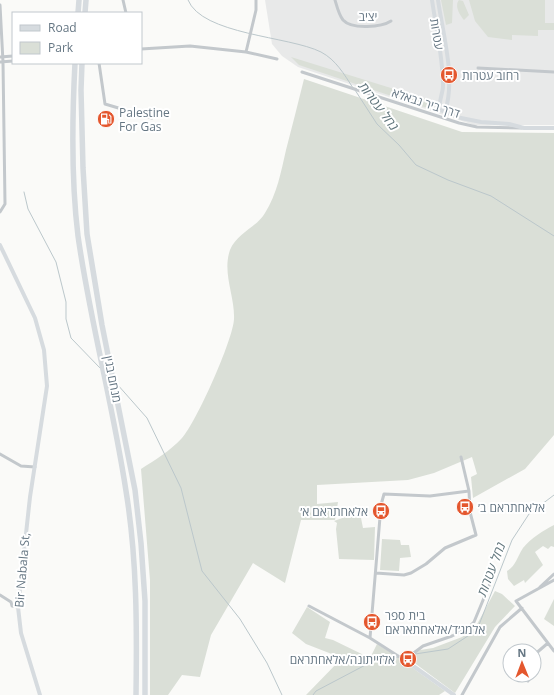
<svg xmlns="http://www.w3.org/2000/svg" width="554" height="695" viewBox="0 0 554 695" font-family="'Open Sans',Heebo,sans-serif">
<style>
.built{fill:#e8e9e9}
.green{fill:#dadfd7}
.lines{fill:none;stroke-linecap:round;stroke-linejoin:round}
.stream{stroke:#bbc7cb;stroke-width:1}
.street{stroke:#c3c8cc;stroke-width:3}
.secondary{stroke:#d6dbdf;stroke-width:4}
.highway{stroke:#d6dbdf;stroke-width:5.5}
.labels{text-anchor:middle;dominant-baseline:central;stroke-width:4;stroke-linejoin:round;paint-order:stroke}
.street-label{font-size:12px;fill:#657683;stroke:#fff}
.poi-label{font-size:12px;fill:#657683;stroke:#fff;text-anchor:start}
.water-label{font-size:13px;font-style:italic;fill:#60757c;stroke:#fff}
</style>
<rect width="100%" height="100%" fill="#fafaf8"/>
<!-- built -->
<path class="built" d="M265 0H554V125H474L298 67 282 56 272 44Z"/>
<!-- green -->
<path class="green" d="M441 0H453L452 23 446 25Z
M459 0 463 1 469 15 464 20C460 15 454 6 459 0Z
M469 0H545V23H554V30H538V36L512 35V40L488 37 475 21Z
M291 57 436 102 433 110 299 65Z
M304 79 462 132 554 133V435L525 469 473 498 471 477 477 474 472 457 434 473 408 480 317 485V504L338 502 335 520H301L285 583 253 563 211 635 200 677 182 675 168 695H150V580L141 469C155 460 170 451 182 438 196 423 233 340 234 319 235 296 222 273 230 250 237 233 256 228 265 213 277 194 281 172 286 150 292 127 298 103 304 79Z
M348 516 361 518 363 528 375 527 374 560 339 559 336 529 337 523 334 521Z
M554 525V547L551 546 548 549 543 546 535 552 543 565 525 583 524 580 514 586 508 579 507 571C516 566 517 557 523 548 530 539 544 530 554 525Z
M382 539 400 540 401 545H409L411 557 400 558 399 571 380 570Z
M495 591 502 594 515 606 495 627 455 693 401 653 433 648 462 637 475 628Z
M554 599V626L544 619Z
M307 607 330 622 325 638 333 640 370 658 377 644 393 654 445 691 439 695H306L342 658 306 644 292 633Z"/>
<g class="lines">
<!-- stream -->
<path class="stream" d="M188 0C202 35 289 36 321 52 336 60 344 74 353 88
M355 90 377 124 399 145 416 165 448 180 491 196 554 236
M24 192 28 209 56 262 66 302V319L71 338 100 368
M117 384 147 418 181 488 202 571 240 619 267 663 282 695
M415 654 448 649 477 630 512 540 529 514 554 495
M401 656 412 655
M313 695 316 691 373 661 398 657"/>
<!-- street -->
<path class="street" d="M123 0 126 13
M335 0C337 7 339 15 343 20 352 30 382 27 391 21
M0 5 3 62 5 204 0 212
M141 49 190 46 246 52 277 59
M246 52 256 10V0
M0 57 13 56
M0 62 13 61
M99 63 105 104 152 118
M478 68 554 72
M302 72 459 123 477 127 522 128
M0 454 21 466 35 467
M376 573 404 575 411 573 426 564 445 548 476 535 470 512 469 491 461 457
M554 580 516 601 554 651
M540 587 554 574
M0 595 11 602 12 606 18 607
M309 606 370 638 409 663 415 652 423 646 452 636 468 628 474 622 493 576
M370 638 381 505 384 494 430 496 469 491
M534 655 548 643
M528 681 529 675
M462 695 500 627 522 608"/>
<!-- secondary -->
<path class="secondary" d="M432 0C436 28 443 57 443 86 443 93 438 103 440 110L461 118 481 122 509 124 524 128H554
M438 0C443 35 456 78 445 112
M0 245 35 318 44 350 47 386 30 497 18 607 21 633 40 695
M409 663 454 695"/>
<!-- highway -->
<path class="highway" d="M78 13 79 0
M85 13 86 0
M75 63C72 120 71 179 78 236 90 321 113 405 126 491 137 558 137 627 136 695
M82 63 81 90 83 168 87 234 102 325 135 490 141 543 145 601V695"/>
</g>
<!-- icons -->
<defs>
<symbol id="bus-disc" viewBox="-11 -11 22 22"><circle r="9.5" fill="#e4572e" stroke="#fff"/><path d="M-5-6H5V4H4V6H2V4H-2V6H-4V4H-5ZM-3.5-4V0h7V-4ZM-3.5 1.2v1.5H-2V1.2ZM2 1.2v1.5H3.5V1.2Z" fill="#fff"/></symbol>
<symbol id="fuel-disc" viewBox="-11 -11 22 22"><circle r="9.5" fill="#e4572e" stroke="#fff"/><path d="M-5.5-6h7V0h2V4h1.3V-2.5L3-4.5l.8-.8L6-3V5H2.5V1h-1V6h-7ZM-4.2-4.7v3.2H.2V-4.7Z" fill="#fff"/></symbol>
</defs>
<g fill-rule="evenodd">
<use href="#bus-disc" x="439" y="65" width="20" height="20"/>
<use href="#fuel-disc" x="96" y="109" width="20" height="20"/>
<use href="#bus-disc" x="455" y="497" width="20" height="20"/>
<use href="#bus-disc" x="371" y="501" width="20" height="20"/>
<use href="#bus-disc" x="362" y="612" width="20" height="20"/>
<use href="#bus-disc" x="398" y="649" width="20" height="20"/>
</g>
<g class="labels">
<!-- street labels -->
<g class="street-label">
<text x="368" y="16">יציב</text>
<text transform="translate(437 34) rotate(81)">עטרות</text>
<text transform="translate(426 103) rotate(18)">דרך ביר נבאלא</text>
<text transform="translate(113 379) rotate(79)">מנחם בגין</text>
<text transform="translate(22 570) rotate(-85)">Bir Nabala St,</text>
</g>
<!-- poi labels -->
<g class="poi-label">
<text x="462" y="75">רחוב עטרות</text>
<text x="119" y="112">Palestine<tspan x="119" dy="14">For Gas</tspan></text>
<text x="478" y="507">אלאחתראם ב׳</text>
<text x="368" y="511" text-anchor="end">אלאחתראם א׳</text>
<text x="385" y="615">בית ספר<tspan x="385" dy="14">אלמג׳ד/אלאחתאראם</tspan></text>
<text x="395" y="659" text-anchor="end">אלזייתונה/אלאחתראם</text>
</g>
<!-- water labels -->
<g class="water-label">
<text transform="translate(379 106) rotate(53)">נחל עטרות</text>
<text transform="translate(491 569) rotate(-69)">נחל עטרות</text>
</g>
</g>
<!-- legend -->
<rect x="12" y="12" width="130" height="52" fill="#ffffff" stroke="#c1c8cd"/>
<rect x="20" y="25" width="20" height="6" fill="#d6dbdf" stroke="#c1c8cd"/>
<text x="48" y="32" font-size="12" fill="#657683">Road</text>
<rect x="20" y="42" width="20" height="12" fill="#dadfd7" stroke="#c1c8cd"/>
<text x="48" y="52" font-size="12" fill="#657683">Park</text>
<!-- north arrow -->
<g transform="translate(522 663) rotate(359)"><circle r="19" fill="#ffffff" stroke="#c1c8cd"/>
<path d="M0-3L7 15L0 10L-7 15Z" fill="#e4572e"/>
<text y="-6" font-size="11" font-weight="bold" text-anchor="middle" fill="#657683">N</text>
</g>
</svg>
